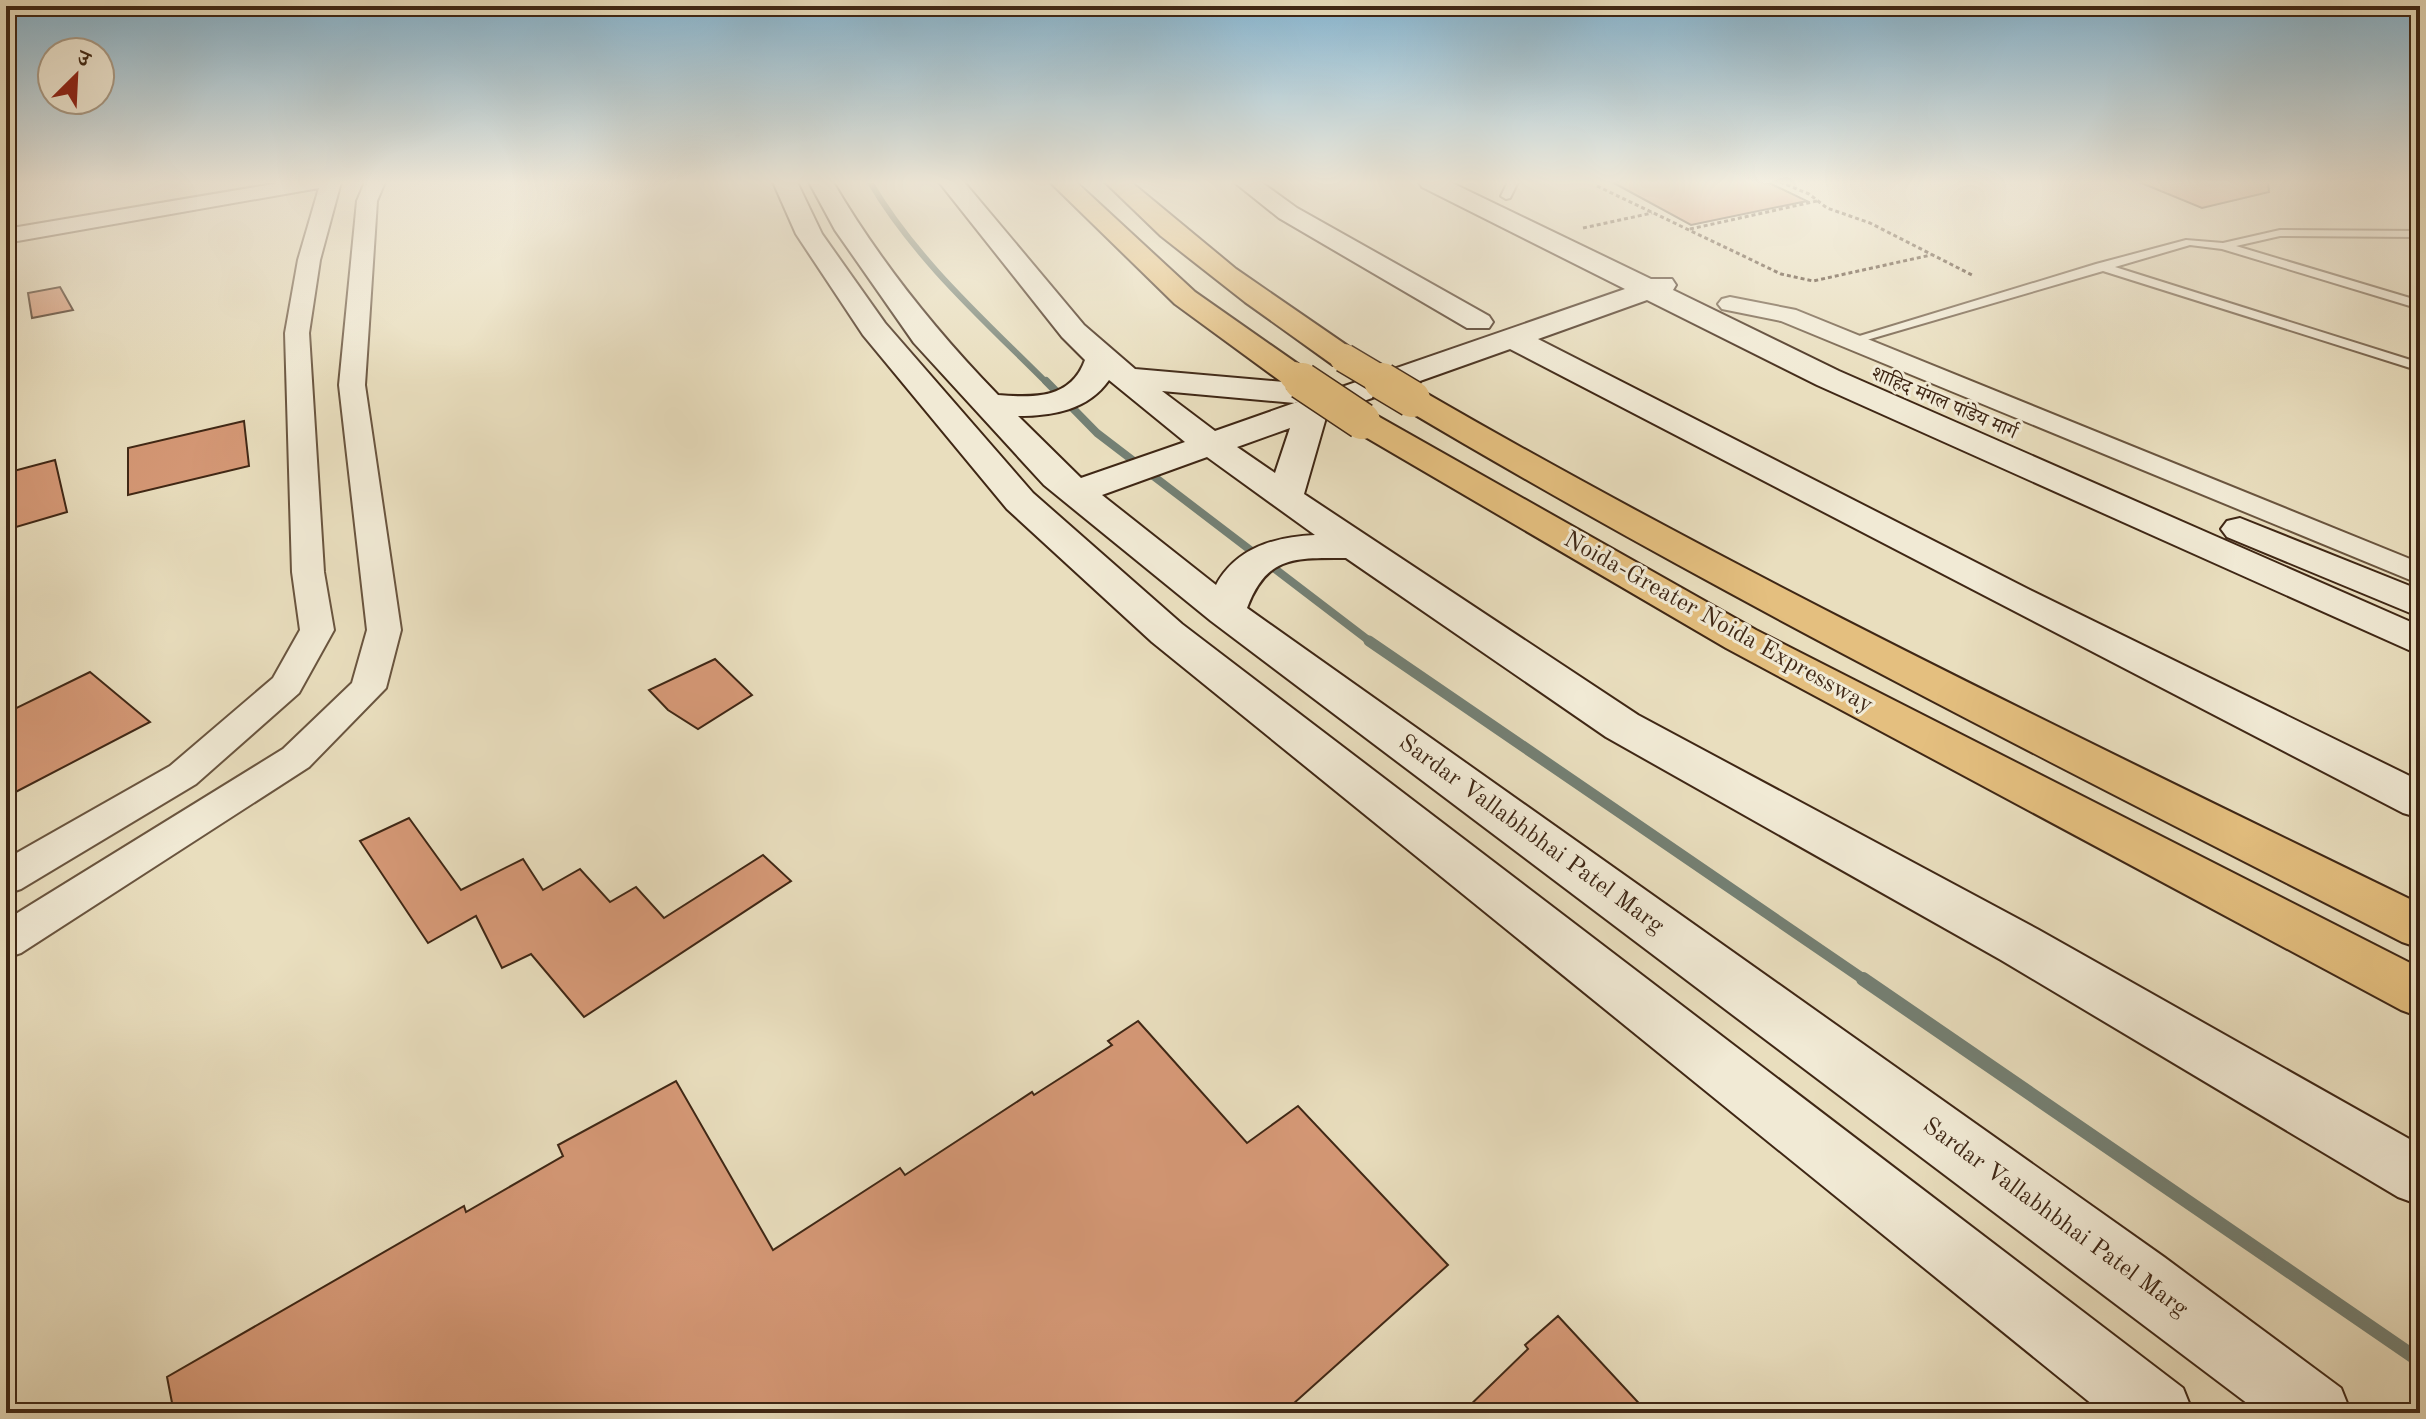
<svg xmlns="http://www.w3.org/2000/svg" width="2426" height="1419" viewBox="0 0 2426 1419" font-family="'Old Standard TT','Noto Serif Devanagari',serif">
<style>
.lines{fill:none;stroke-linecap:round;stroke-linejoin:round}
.stream-far3{stroke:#748074;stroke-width:6}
.stream-far2{stroke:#748074;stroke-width:8}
.stream-far1{stroke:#748074;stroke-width:11}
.stream{stroke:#748074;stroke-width:14}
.building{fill:#d69977;stroke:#3f2715;stroke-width:2}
.lane-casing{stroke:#6a553f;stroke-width:4}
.street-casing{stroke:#6a553f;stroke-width:4}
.secondary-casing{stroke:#3f2715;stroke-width:4}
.highway-casing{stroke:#3f2715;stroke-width:4}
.path{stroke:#3f2715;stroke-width:3;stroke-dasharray:4 3;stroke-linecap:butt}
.lane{fill:#f1ead5;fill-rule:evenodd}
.street{fill:#f1ead5;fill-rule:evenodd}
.secondary{fill:#f1ead5;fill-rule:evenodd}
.highway{fill:#e4bf7f;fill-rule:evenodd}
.highway-bridge-far1-casing{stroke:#3f2715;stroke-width:31;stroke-linecap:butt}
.highway-bridge-casing{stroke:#3f2715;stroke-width:39;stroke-linecap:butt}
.highway-bridge-far1{stroke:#e4bf7f;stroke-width:28}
.highway-bridge{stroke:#e4bf7f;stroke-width:36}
.labels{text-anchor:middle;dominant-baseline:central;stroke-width:6;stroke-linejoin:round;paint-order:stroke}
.far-street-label{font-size:20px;fill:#3f2715;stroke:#f1ead5}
.street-label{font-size:24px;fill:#3f2715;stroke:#f1ead5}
</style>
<rect width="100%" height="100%" fill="#e9debe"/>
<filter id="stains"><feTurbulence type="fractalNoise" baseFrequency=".0025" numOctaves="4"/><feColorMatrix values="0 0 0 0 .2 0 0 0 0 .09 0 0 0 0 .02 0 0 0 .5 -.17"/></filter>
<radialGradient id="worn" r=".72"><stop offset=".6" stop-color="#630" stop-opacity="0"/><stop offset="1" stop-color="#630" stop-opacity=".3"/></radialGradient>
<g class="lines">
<!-- stream-far3 -->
<path class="stream-far3" d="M870 182C915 259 985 321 1047 383"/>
<!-- stream-far2 -->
<path class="stream-far2" d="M1046 381 1097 433 1372 643"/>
<!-- stream-far1 -->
<path class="stream-far1" d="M1369 641 1866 981"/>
<!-- stream -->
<path class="stream" d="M1863 979 2420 1361"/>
</g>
<!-- building -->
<path class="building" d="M1612 182H1767L1807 201 1691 225Z
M2139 182H2268L2269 192 2202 208Z
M60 287 73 310 32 318 28 293Z
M244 421 249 466 128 495V448Z
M55 460 67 512 6 530V473Z
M715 659 752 695 698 729 668 710 649 690Z
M90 672 150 722 6 797V713Z
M409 818 461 890 523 859 543 890 580 869 610 902 636 887 664 918 763 855 791 881 584 1017 531 954 502 968 476 916 428 943 360 841Z
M1138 1021 1247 1143 1298 1106 1448 1265 1283 1413H174L167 1377 464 1206 466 1212 563 1156 558 1145 676 1081 773 1250 900 1168 905 1175 1032 1092 1034 1095 1112 1045 1108 1041Z
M1558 1316 1648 1413H1462L1528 1349 1525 1345Z"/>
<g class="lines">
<defs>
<path id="lane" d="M1508 182H1518L1510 198 1506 199 1501 196Z
M2280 230 2420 231V237H2417L2280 236 2236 246 2420 301V309L2222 249 2190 245 2115 267 2420 363V371L2103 271 1853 344 1843 341 2096 264 2186 240 2223 243Z"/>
<path id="street" d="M285 182H341L320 260 309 333 324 572 334 630 299 693 196 784 21 889 6 894V859L170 766 273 678 300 630 292 572 285 333 298 260 319 188 6 243V229Z
M365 182H385L377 201 365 385 401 630 386 688 309 767 21 953 6 958V920L283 749 352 683 367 630 339 385 357 201Z
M1730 297 1796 310 2420 563V584L1781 321 1722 309 1718 304 1722 299Z"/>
<path id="secondary" d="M773 182H797L822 234 885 323 1033 493 1182 624 2183 1388 2193 1413H2103L1152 642 1007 509 863 335 796 234Z
M809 182H833C879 260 934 329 998 395 1034 398 1071 399 1085 360L1062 337 939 182H964L1084 325 1135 369 1295 383 1306 386 1311 393 1307 399 1625 289 1422 187 1419 182H1450L1651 279H1672L1676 285 1673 290 1839 371 2420 626V655L1817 385 1647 300 1538 339 2028 589 2420 781V818L2403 813 1510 349 1327 414 1304 494 1638 715 2039 930 2420 1145V1205L2398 1197 2001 960 1606 737 1346 558C1295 558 1267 555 1247 608L2164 1257 2341 1388 2351 1413H2260L1211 621 1044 485 914 343 835 230ZM1109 380 1185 442 1081 478 1018 416C1053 416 1088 410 1109 380ZM1162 391 1295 403 1300 401 1215 431ZM1290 428 1275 473 1237 447ZM1207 457 1315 535C1274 537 1236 548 1216 585L1102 495Z
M1234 182H1261L1297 208 1489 316 1493 322 1489 328H1467L1279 218Z
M2240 518 2420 590V617L2227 537 2221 529 2227 521Z"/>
<path id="highway" d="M1050 182H1076L1195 292 1305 369 1310 376 1305 383H1283L1175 304Z
M1105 182H1131L1236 269 1355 351 1360 358 1355 365H1333L1245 302 1161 236Z
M1412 389 1424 392C1747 579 2084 740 2420 904V948L2402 942C2064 769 1726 600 1400 406L1396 399 1400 392Z
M1362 411 1374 414 1756 630 2420 968V1017L2401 1010 1726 648 1350 428 1345 421 1350 414Z"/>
</defs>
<!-- lane casing -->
<use href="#lane" class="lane-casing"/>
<!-- street casing -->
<use href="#street" class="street-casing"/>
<!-- secondary casing -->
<use href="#secondary" class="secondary-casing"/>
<!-- highway casing -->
<use href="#highway" class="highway-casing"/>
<!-- path -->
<path class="path" d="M1780 182 1809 194 1827 208 1870 223 1974 276
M1597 186 1781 274 1813 281 1931 255
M1583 228 1652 213
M1690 229 1817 201"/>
<!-- lane -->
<use href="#lane" class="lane"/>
<!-- street -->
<use href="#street" class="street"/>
<!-- secondary -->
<use href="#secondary" class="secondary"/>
<!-- highway -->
<use href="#highway" class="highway"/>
<defs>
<path id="highway-bridge-far1" d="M1344 358 1386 383
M1294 376 1305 383"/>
<path id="highway-bridge" d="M1302 381 1362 421
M1382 381 1412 399"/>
</defs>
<!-- highway-bridge-far1 casing -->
<use href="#highway-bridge-far1" class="highway-bridge-far1-casing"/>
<!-- highway-bridge casing -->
<use href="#highway-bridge" class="highway-bridge-casing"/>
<!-- highway-bridge-far1 -->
<use href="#highway-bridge-far1" class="highway-bridge-far1"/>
<!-- highway-bridge -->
<use href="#highway-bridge" class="highway-bridge"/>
</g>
<!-- sky -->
<linearGradient id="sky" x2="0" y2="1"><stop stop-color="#87b7d3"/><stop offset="0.48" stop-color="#f5f0e2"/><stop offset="1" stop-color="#f5f0e2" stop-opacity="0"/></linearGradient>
<rect width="2426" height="380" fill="url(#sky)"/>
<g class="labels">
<!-- far-street labels -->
<g class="far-street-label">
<text transform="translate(1944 404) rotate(23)">शाहिद मंगल पांडेय मार्ग</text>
</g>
<!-- street labels -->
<g class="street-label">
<text transform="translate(1718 623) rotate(29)">Noida-Greater Noida Expressway</text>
<text transform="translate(1531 835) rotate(36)">Sardar Vallabhbhai Patel Marg</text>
<text transform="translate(2055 1218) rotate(36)">Sardar Vallabhbhai Patel Marg</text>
</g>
</g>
<!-- margin -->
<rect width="2426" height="1419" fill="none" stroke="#e9debe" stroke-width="32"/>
<rect x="8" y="8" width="2410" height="1403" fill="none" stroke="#3f2715" stroke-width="4"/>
<rect x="16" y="16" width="2394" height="1387" fill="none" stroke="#3f2715" stroke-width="2"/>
<!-- north arrow -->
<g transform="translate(76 76) rotate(24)"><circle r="38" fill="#f1ead5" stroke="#aa9c88" stroke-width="2"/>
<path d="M0-6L14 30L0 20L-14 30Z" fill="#8f2418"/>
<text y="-12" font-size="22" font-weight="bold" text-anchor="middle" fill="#3f2715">उ</text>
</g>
<rect width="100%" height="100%" filter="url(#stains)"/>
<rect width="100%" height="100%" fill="url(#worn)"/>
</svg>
